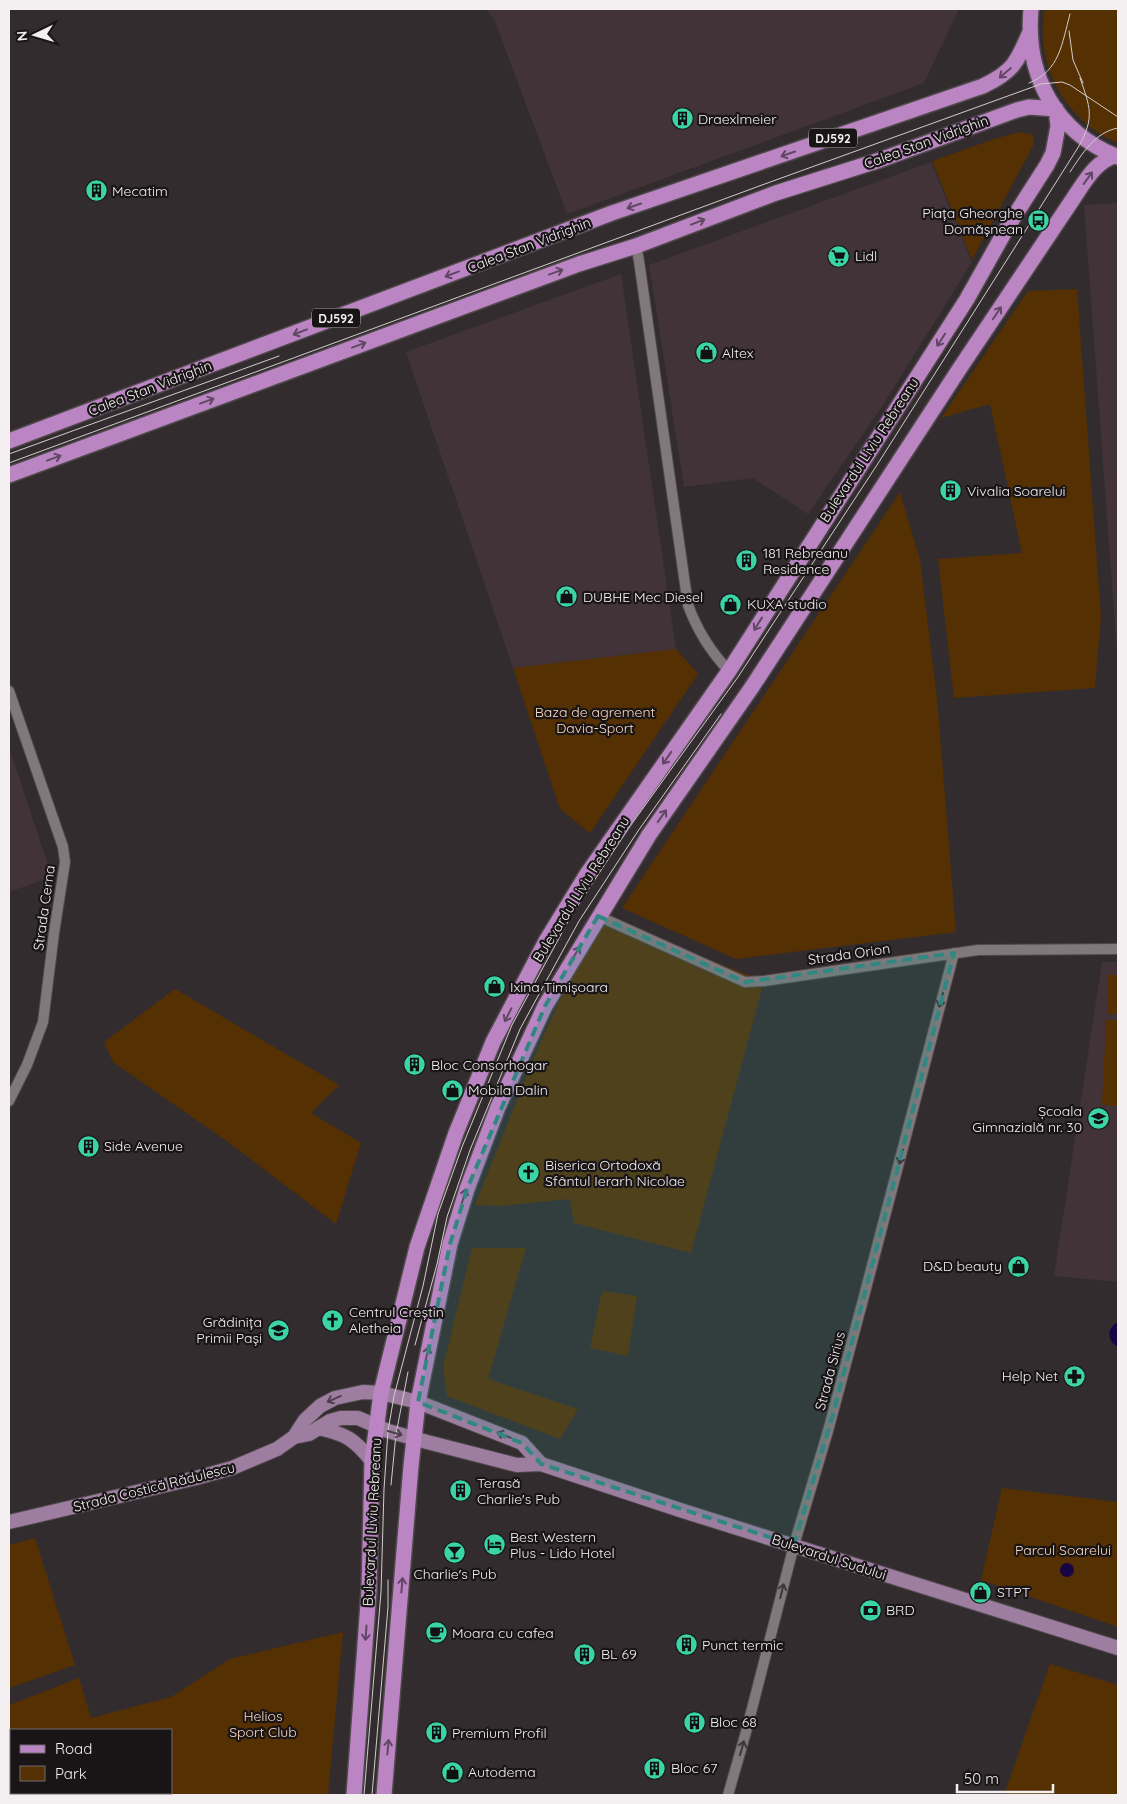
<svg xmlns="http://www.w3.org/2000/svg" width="1127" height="1804" viewBox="0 0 1127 1804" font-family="Quicksand,sans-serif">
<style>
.built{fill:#413338}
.green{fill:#553003;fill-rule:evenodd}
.water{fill:#180546}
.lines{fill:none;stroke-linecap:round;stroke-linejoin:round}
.street-casing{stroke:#4f494b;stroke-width:12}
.secondary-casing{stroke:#4f494b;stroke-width:16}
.primary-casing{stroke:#4f494b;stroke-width:18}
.street{stroke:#80787b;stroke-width:10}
.secondary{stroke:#9e7ea0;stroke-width:14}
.primary{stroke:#bb85c4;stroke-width:15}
.tram{stroke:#d2ccce;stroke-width:1}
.oneway{stroke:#624765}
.oneway2{stroke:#3d383a}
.oneway3{stroke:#4e3f4e}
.marked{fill:#318882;fill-opacity:0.2;stroke:#318882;stroke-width:4;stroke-dasharray:10 6;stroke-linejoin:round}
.labels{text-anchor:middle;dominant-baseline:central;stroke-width:4.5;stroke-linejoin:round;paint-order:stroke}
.shield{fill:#191517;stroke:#b2aeb0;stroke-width:1}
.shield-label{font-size:12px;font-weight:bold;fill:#f4eff1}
.poi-label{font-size:14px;fill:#f4eff1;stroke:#191517;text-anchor:start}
.street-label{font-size:14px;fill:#f4eff1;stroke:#191517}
.park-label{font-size:14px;fill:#fddbbc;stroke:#191517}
</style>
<rect width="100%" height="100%" fill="#332c2e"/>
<!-- built -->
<path class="built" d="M486 9H959L924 83 567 214 494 19Z
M931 162 972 262 883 405 808 514 753 478 684 487 649 265Z
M1118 203V666L1084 205Z
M621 274 676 649 513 668 406 352Z
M9 747 52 877 9 892Z
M1102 962H1118V1282L1054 1276Z"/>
<!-- green -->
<path class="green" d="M1045 9H1118V143C1066 122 1034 64 1045 9Z
M1020 132 1033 135 1034 144 972 260 932 161 994 139Z
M1077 289 1101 617 1095 688 954 698 938 559 1022 553 990 404 941 418 1028 291Z
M900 492 920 560 937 698 956 932 736 959 622 908Z
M676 649 698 674 590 833 560 809 513 668Z
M598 916 764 981 691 1253 574 1223 570 1199 500 1206 475 1205 534 1057Z
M1107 975H1118V1014H1107Z
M175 989 339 1085 311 1113 361 1143 336 1224 228 1142 113 1062 104 1042Z
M1106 1020H1118V1106L1102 1105Z
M472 1248H526L488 1379 578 1409 560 1439 447 1396 443 1367Z
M602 1291 637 1296 628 1356 590 1348Z
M1002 1488 1118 1502V1627L981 1580Z
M35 1538 75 1665 9 1688V1545Z
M343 1632 328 1795H9V1705L79 1678 91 1718 171 1697 230 1659ZM11 1730H171V1793H11Z
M1050 1664 1118 1685V1795H1004Z"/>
<!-- water -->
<path class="water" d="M1118 1322V1347C1107 1341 1106 1328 1118 1322Z
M1060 1570a7 7 0 1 1 14 0a7 7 0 1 1-14 0Z"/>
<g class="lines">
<defs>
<path id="street" d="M636 246 639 261 688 605C697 630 710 651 729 671
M9 691 63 847 65 862 54 933 43 1022 27 1065 9 1101
M598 916 745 982 764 981 978 950 1118 949
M728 1795 746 1732 794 1545 828 1431 863 1300 954 953"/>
<path id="secondary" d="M318 1428C346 1434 354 1439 372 1461
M294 1437 309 1434 330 1421 341 1418H358L388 1431 427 1442 517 1465 541 1464 680 1510 1118 1648
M9 1522 196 1478 232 1468 277 1449 294 1437 305 1420 320 1406 335 1398 363 1392 381 1393 418 1402 522 1443 541 1464"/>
<path id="primary" d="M1031 9C1025 75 1055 132 1118 157
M9 441 612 213 983 86C1014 71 1017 62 1030 32
M9 475 579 264 636 246 776 193 877 161 1017 110 1029 107 1056 109
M354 1795 369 1590 372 1461 381 1393 417 1247 456 1133 493 1042 546 941 587 874 729 671 967 299 1008 226 1047 165 1053 153 1058 126 1056 109
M384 1795 411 1466 418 1402 450 1244 467 1189 498 1107 545 1006 649 835 752 687 960 368 1073 199C1084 183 1096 160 1116 156"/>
</defs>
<!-- street casing -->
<use href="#street" class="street-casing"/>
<!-- secondary casing -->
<use href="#secondary" class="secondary-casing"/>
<!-- primary casing -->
<use href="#primary" class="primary-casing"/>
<!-- street -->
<use href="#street" class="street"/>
<!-- secondary -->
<use href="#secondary" class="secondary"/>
<!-- primary -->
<use href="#primary" class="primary"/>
<!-- tram -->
<path class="tram" d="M1069 31 1073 60 1083 83
M1029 83C1060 71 1062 43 1070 14
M1070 172C1082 154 1095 132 1118 128
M9 454 279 356
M9 463 762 185 1041 84 1062 82 1070 85 1118 117
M415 1345 437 1264 447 1217 470 1150 520 1029 579 921 638 831 721 714
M391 1485 396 1434 408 1372
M364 1795 381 1592 384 1489 388 1431 394 1396 423 1286 438 1214 462 1147 512 1025 571 916 630 826 738 677 877 465 1079 146C1095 117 1090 107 1080 78
M372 1795 388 1607V1580"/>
</g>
<!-- one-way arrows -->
<defs><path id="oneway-shaft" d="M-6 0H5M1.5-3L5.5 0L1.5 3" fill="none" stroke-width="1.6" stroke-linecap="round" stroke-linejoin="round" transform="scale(1.25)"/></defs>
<g class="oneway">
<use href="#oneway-shaft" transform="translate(1005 73) rotate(140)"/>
<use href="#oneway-shaft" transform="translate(788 154) rotate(161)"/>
<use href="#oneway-shaft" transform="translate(1088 178) rotate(-54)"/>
<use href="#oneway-shaft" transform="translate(634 206) rotate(161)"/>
<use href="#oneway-shaft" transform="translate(698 222) rotate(-21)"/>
<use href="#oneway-shaft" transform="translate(556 272) rotate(-20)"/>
<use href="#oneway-shaft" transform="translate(452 274) rotate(159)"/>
<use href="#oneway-shaft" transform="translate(997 313) rotate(-56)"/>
<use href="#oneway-shaft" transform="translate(300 332) rotate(159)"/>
<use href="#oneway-shaft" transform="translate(941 340) rotate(123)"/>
<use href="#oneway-shaft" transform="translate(359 345) rotate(-20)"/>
<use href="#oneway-shaft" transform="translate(207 401) rotate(-20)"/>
<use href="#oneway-shaft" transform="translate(54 458) rotate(-20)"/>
<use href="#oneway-shaft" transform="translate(758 624) rotate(122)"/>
<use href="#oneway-shaft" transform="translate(667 758) rotate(125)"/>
<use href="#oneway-shaft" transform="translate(662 816) rotate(-55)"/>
<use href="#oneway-shaft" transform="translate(576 953) rotate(-59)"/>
<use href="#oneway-shaft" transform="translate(508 1015) rotate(117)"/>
<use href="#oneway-shaft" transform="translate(464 1196) rotate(-73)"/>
<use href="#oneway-shaft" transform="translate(427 1354) rotate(-78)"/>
<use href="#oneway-shaft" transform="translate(402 1585) rotate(-85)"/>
<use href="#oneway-shaft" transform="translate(366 1633) rotate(94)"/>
<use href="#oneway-shaft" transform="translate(388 1747) rotate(-85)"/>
</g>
<g class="oneway2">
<use href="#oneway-shaft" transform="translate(941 1000) rotate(105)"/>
<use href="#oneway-shaft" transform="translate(901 1157) rotate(105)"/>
<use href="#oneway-shaft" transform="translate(782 1591) rotate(-76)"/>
<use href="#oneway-shaft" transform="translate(742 1748) rotate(-74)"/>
</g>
<g class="oneway3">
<use href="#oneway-shaft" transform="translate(334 1399) rotate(156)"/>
<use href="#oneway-shaft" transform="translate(395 1433) rotate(16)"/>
<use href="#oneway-shaft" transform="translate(504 1435) rotate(-158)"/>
</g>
<!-- marked area -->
<path class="marked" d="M598 916 745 982 954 953 834 1411 794 1545 541 1464 522 1443 418 1402 450 1244 467 1189 545 1006Z"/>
<!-- icons -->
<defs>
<symbol id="building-disc" viewBox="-11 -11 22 22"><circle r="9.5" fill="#3ad4a5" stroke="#191517"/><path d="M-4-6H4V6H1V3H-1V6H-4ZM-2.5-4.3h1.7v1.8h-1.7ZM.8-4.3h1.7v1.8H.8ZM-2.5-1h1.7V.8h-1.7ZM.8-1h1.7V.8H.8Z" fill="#111"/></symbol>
<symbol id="bus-disc" viewBox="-11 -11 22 22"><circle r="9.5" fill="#3ad4a5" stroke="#191517"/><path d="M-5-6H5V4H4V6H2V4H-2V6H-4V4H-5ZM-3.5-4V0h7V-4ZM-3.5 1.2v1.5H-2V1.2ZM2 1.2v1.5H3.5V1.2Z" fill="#111"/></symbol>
<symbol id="supermarket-disc" viewBox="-11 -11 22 22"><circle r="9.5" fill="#3ad4a5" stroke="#191517"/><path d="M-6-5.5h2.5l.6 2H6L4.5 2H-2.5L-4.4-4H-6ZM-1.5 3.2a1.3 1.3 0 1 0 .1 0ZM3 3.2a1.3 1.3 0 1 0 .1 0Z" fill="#111"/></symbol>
<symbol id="shop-disc" viewBox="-11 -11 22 22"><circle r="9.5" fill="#3ad4a5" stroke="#191517"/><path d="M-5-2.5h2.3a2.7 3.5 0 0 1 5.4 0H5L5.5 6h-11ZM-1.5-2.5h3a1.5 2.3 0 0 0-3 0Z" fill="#111"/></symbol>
<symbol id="school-disc" viewBox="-11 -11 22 22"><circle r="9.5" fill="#3ad4a5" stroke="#191517"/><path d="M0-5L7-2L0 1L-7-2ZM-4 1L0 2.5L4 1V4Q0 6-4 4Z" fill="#111"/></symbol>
<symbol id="church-disc" viewBox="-11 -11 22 22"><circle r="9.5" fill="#3ad4a5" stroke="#191517"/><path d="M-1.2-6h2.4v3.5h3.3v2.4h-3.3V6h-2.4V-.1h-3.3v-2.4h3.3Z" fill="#111"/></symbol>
<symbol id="pharmacy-disc" viewBox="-11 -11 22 22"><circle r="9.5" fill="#3ad4a5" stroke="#191517"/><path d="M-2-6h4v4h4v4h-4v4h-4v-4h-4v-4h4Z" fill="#111"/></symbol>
<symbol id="hotel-disc" viewBox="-11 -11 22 22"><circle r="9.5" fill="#3ad4a5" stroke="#191517"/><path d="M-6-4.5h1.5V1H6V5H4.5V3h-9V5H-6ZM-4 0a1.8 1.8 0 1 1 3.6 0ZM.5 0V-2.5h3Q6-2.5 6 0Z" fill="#111"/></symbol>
<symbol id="bar-disc" viewBox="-11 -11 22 22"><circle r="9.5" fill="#3ad4a5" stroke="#191517"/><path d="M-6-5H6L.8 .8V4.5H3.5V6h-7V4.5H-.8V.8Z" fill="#111"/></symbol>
<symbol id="bank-disc" viewBox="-11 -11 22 22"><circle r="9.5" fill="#3ad4a5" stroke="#191517"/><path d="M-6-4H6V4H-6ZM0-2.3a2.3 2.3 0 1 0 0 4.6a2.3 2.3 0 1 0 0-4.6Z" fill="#111"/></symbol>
<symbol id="cafe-disc" viewBox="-11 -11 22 22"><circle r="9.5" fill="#3ad4a5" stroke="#191517"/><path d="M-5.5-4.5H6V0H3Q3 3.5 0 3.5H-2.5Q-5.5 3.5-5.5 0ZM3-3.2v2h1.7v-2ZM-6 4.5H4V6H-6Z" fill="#111"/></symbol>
</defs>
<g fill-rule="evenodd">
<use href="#building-disc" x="670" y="106" width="25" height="25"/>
<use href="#building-disc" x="84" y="178" width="25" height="25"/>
<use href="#bus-disc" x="1026" y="208" width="25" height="25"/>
<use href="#supermarket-disc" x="826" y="244" width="25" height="25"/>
<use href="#shop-disc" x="694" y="340" width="25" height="25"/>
<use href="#building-disc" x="938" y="478" width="25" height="25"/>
<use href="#building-disc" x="734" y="548" width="25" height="25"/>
<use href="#shop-disc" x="554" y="584" width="25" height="25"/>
<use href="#shop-disc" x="718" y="592" width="25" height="25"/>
<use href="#shop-disc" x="482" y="974" width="25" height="25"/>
<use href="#building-disc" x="402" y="1052" width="25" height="25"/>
<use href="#shop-disc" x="440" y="1078" width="25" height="25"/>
<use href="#school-disc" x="1086" y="1106" width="25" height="25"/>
<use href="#building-disc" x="76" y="1134" width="25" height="25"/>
<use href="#church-disc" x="516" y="1160" width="25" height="25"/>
<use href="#shop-disc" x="1006" y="1254" width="25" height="25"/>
<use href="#church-disc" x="320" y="1308" width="25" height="25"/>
<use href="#school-disc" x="266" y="1318" width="25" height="25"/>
<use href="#pharmacy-disc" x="1062" y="1364" width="25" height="25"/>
<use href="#building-disc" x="448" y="1478" width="25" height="25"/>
<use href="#hotel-disc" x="482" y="1532" width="25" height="25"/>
<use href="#bar-disc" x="442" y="1540" width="25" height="25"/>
<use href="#shop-disc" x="968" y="1580" width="25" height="25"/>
<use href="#bank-disc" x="858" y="1598" width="25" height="25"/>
<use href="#cafe-disc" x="424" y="1620" width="25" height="25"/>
<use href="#building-disc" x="674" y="1632" width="25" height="25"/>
<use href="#building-disc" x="572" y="1642" width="25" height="25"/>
<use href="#building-disc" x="682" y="1710" width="25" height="25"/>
<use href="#building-disc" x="424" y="1720" width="25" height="25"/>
<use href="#building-disc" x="642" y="1756" width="25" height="25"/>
<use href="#shop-disc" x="440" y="1760" width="25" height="25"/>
</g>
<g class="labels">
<!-- shield labels -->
<g class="shield">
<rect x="809" y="128.5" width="48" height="19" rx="4"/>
<rect x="312" y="308.5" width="48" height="19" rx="4"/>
</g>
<g class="shield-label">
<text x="833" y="138">DJ592</text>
<text x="336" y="318">DJ592</text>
</g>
<!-- poi labels -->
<g class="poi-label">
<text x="698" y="119">Draexlmeier</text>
<text x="112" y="191">Mecatim</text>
<text x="1023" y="213" text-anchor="end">Piața Gheorghe<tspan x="1023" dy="16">Domășnean</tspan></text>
<text x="855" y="256">Lidl</text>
<text x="722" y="353">Altex</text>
<text x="967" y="491">Vivalia Soarelui</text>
<text x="763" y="553">181 Rebreanu<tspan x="763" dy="16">Residence</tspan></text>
<text x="583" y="597">DUBHE Mec Diesel</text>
<text x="747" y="604">KUXA studio</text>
<text x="510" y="987">Ixina Timișoara</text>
<text x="431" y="1065">Bloc Consorhogar</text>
<text x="468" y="1090">Mobila Dalin</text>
<text x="1082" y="1111" text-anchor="end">Școala<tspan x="1082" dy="16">Gimnazială nr. 30</tspan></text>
<text x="104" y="1146">Side Avenue</text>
<text x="545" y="1165">Biserica Ortodoxă<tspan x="545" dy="16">Sfântul Ierarh Nicolae</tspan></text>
<text x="1002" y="1266" text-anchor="end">D&amp;D beauty</text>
<text x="349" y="1312">Centrul Creștin<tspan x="349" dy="16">Aletheia</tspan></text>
<text x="262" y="1322" text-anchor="end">Grădinița<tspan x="262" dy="16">Primii Pași</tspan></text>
<text x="1058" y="1376" text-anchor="end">Help Net</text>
<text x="477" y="1483">Terasă<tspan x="477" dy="16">Charlie's Pub</tspan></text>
<text x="510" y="1537">Best Western<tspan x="510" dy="16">Plus - Lido Hotel</tspan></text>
<text x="455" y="1574" text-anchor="middle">Charlie's Pub</text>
<text x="997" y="1592">STPT</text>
<text x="886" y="1610">BRD</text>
<text x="452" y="1633">Moara cu cafea</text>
<text x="702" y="1645">Punct termic</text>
<text x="601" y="1654">BL 69</text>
<text x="710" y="1722">Bloc 68</text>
<text x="452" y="1733">Premium Profil</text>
<text x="671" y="1768">Bloc 67</text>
<text x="468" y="1772">Autodema</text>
</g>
<!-- street labels -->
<g class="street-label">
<text transform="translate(926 142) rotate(-20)">Calea Stan Vidrighin</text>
<text transform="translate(529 245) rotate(-21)">Calea Stan Vidrighin</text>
<text transform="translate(150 388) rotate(-21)">Calea Stan Vidrighin</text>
<text transform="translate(869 450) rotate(-57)">Bulevardul Liviu Rebreanu</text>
<text transform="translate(581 889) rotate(-58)">Bulevardul Liviu Rebreanu</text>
<text transform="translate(44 908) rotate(-82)">Strada Cerna</text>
<text transform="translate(849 954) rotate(-8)">Strada Orion</text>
<text transform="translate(830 1371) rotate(-75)">Strada Sirius</text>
<text transform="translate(154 1487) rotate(-14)">Strada Costică Rădulescu</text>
<text transform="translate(372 1522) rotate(-87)">Bulevardul Liviu Rebreanu</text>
<text transform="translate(829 1557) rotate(18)">Bulevardul Sudului</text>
</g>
<!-- park labels -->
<g class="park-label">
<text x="595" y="712">Baza de agrement<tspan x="595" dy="16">Davia-Sport</tspan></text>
<text x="1063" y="1550">Parcul Soarelui</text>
<text x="263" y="1716">Helios<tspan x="263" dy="16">Sport Club</tspan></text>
</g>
</g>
<!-- border -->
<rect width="1127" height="1804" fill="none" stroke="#f4eff1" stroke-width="20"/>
<!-- legend -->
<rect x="10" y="1729" width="162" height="65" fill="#191517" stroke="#716c6e"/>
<rect x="20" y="1745" width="25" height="8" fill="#bb85c4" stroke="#716c6e"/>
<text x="55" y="1754" font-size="15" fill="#f4eff1">Road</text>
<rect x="20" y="1766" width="25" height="15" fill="#553003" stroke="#716c6e"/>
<text x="55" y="1779" font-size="15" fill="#f4eff1">Park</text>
<!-- north arrow -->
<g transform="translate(35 35) rotate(265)" stroke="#191517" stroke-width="4" paint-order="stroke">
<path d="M0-4L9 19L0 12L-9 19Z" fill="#f4eff1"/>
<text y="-8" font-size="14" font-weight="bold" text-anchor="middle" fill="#f4eff1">N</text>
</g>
<!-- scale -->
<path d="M957 1784v8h96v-8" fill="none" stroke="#f4eff1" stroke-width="2.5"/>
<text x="964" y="1784" font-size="15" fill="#f4eff1" stroke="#191517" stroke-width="4" paint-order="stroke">50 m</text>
</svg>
